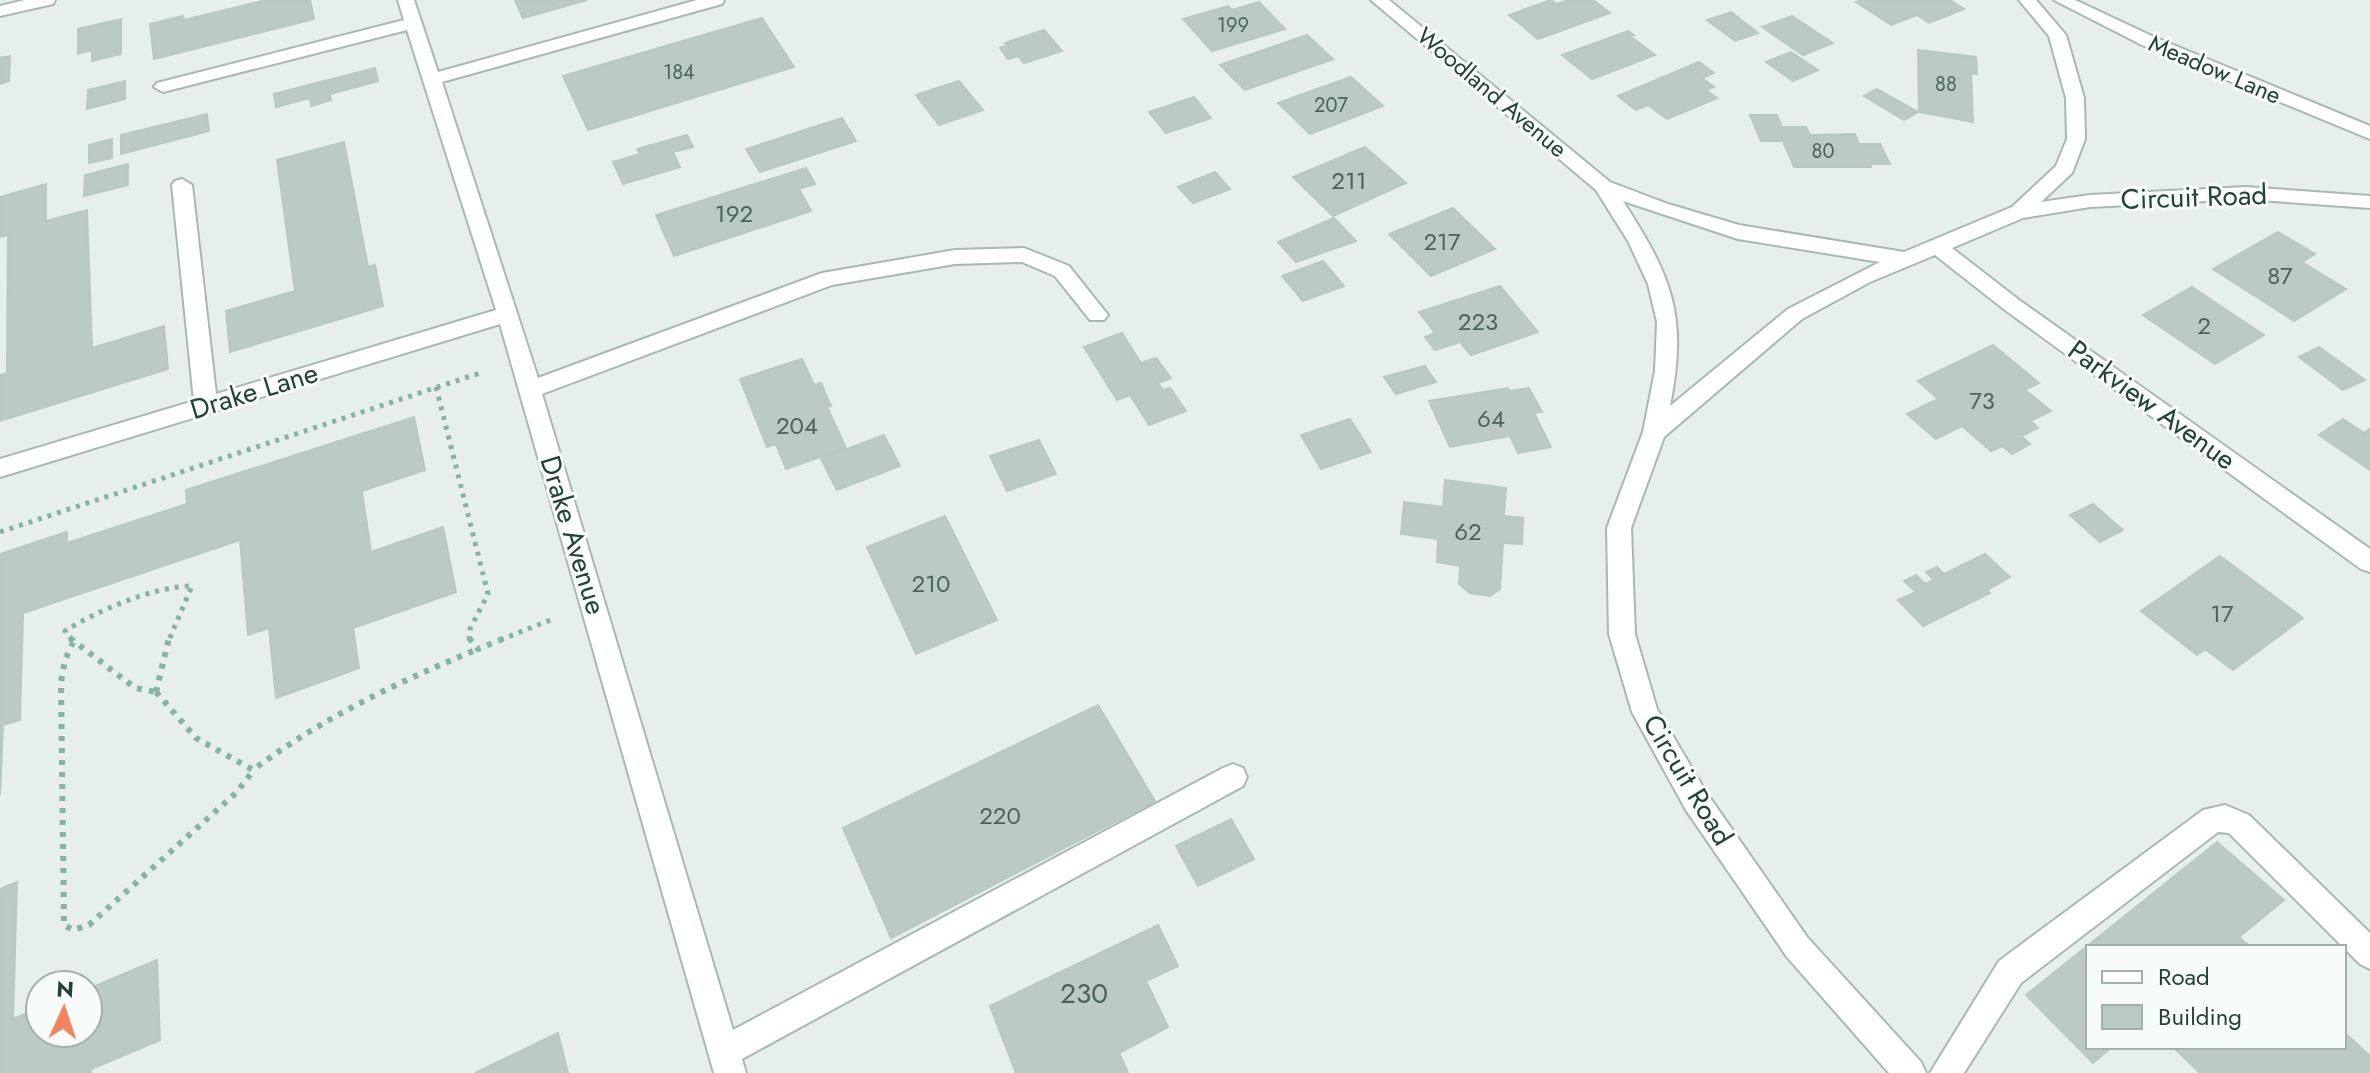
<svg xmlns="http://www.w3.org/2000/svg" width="2370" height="1073" viewBox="0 0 2370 1073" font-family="Jost,sans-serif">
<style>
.building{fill:#bbcac4;stroke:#b8c9c2;stroke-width:2}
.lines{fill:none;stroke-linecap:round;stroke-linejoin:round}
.minor-casing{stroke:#a8b8b2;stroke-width:4}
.path-far1{stroke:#86b3a5;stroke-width:5;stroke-dasharray:4 6;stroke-linecap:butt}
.path{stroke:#86b3a5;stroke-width:6;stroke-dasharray:5 7;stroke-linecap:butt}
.minor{fill:#fff;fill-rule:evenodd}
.labels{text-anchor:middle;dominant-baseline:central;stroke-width:6;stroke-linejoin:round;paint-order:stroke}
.far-number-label{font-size:20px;fill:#4a645c}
.far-street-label{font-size:24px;fill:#24423a;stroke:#f7fbf9}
.number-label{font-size:24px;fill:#4a645c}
.street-label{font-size:28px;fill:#24423a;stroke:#f7fbf9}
.near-number-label{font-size:28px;fill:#4a645c}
</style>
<rect width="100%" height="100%" fill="#e6efeb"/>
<!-- building -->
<path class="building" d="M266 0H310L314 19 154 59 150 24 183 16 184 20Z
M515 0H587L523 18Z
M1551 0 1557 4 1569 0H1593L1610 13 1538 39 1509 15Z
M1862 0H1950L1964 9 1929 23 1917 15 1891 25 1856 2Z
M1259 2 1285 29 1212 51 1183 19 1228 6 1232 10Z
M1731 12 1758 33 1735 41 1707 20Z
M1792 16 1833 43 1803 55 1762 27Z
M762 18 794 67 588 130 563 76Z
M121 19V54L92 61V50L78 54V29Z
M1044 30 1062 51 1024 63 1018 56 1008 59 1000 48 1008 45 1005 43Z
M1628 31 1634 35 1630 36 1655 55 1592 79 1562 55Z
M1307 35 1333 59 1245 90 1220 65Z
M1918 50 1976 57 1977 74 1971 73 1973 122 1919 112Z
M1791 52 1818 70 1793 81 1766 62Z
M10 56 9 81 0 84V58Z
M1699 62 1714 73 1702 78 1714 87 1706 90 1717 98 1667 119 1648 105 1636 110 1618 96Z
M375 68 378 81 330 94 331 100 311 106 310 98 276 107 274 94Z
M1351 77 1383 106 1310 134 1278 103Z
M125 81V99L87 109 88 90Z
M959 81 983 110 939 125 916 95Z
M1877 89 1918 112 1904 120 1864 96Z
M1194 97 1211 118 1166 133 1149 112Z
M207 114 209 131 121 154V135Z
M1750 115H1777L1782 127H1806L1810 135 1855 134 1859 144H1880L1890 164H1870L1871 167H1794L1783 141H1761Z
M842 118 856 141 760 172 746 149Z
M687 135 693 147 673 152 680 167 623 184 613 162 640 154 637 149Z
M112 139V158L89 163V145Z
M344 142 368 267 375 265 383 306 230 352 226 311 295 291 277 160Z
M1365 147 1406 183 1333 216 1293 177Z
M128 164V185L84 196 85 175Z
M806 168 815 184 799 189 811 211 674 256 656 215Z
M1215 172 1230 189 1193 203 1178 187Z
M46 184V221L87 210 92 348 164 326 168 369 0 421 1 375 7 373 8 235 0 237V197Z
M1453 208 1495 249 1431 276 1389 234Z
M1334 218 1356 241 1296 262 1278 242Z
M2278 232 2315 254 2302 262 2346 289 2294 321 2213 269Z
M1323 261 1344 286 1303 301 1282 276Z
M1500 286 1538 332 1471 355 1460 342 1435 350 1425 337 1435 333 1419 312Z
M2192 287 2264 335 2215 364 2143 315Z
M1122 333 1141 363 1156 358 1171 378 1158 383 1163 390 1170 388 1186 411 1149 425 1130 395 1117 400 1084 347Z
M1993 345 2039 383 2025 390 2051 411 2031 421 2038 428 2021 436 2030 444 2012 454 2002 446 1991 451 1962 426 1936 439 1907 414 1938 399 1918 381Z
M2319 347 2365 380 2343 390 2299 357Z
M802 359 814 385 821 383 831 406 827 407 846 448 786 469 776 444 767 447 740 379Z
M1425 366 1436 382 1396 394 1384 377Z
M1508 388 1510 391 1529 388 1542 412 1534 413 1551 447 1518 453 1510 436 1450 447 1429 401Z
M414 417 425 470 362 491 371 552 443 527 456 592 353 628 359 668 276 698 269 628 248 635 240 540 23 613 20 720 3 725 0 795V554L67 532V543L187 504 186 490Z
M1350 419 1371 452 1321 469 1301 435Z
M2343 419 2364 433 2370 429V470L2319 435Z
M884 435 900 466 837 490 821 459Z
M1039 440 1056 474 1007 491 990 456Z
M1445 480 1506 488 1504 516 1523 518 1522 544 1503 543 1500 589 1490 596 1470 593 1459 584 1460 566 1437 562 1438 539 1401 534 1404 502 1443 507Z
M2093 504 2123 530 2100 542 2070 515Z
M945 516 997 620 916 654 867 547Z
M1985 554 2010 577 1987 590 1990 593 1923 626 1898 600 1916 592 1904 581 1916 575 1925 584 1934 580 1926 572 1937 567 1944 574Z
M2220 556 2303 618 2233 670 2205 649 2197 655 2141 611Z
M1098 705 1155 801 891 938 843 828Z
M1231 819 1254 859 1198 886 1176 846Z
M2217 842 2284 900 2239 937 2250 947H2088V1047H2112L2093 1063 2026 995Z
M17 882 13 1019 40 1008V1033H88V989L157 960 160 1040 91 1069V1073H0V889Z
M1158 925 1178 966 1146 981 1168 1027 1119 1053 1128 1073H1016L990 1006Z
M2344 1032 2370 1056V1073H2200L2173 1047H2344Z
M558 1033 568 1073H475Z"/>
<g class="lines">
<defs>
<path id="minor" d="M25 0H55L53 4 0 16V6Z
M398 0H414L438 72 697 0H724L722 4 442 82 538 378 822 273 955 250 1024 248 1069 266 1108 315 1104 320H1090L1055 276 1022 262 955 264 832 285 542 394 733 1030 1223 768 1233 764 1243 768 1247 777 1243 786 742 1059 746 1073H714L500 324 0 477V459L194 401 172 185 175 181 182 179 192 185 216 394 496 310 407 30 163 92 154 87 157 83 404 20Z
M1371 0H1389L1610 182 1668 204 1739 225 1904 252 2012 207 2056 166 2067 139 2066 98 2049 36 2019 0H2036L2066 35 2084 98 2085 139 2072 173 2041 202 2090 195 2246 187 2370 196V208L2246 199 2090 207 2023 218 1952 248 2019 300 2370 549V572L2361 569 2005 310 1935 255 1870 282 1802 319 1664 437 1631 528 1635 634 1657 709 1706 792 1807 937 1921 1062 1926 1073H1889L1787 957 1686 810 1632 712 1609 634 1607 528 1643 432 1655 371 1657 322 1648 284 1628 241 1596 190ZM1623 201 1738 239 1880 262 1788 309 1670 406C1688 315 1672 277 1623 201Z
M2054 0H2075L2154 37 2370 126V139L2142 45Z
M2225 805 2249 815 2370 933V969L2360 964 2229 833 2218 832 2021 983 1964 1073H1930L1999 961 2203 810Z"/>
</defs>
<!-- minor casing -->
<use href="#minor" class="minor-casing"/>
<!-- path-far1 -->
<path class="path-far1" d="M436 387 488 594 470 629 469 640
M0 532 483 372
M72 640 65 631C96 611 155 586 192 586L169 640
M500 640 553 619"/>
<!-- path -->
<path class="path" d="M70 638 135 688 156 692
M469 638 478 649 505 638
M73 642 65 660 61 682 64 925 73 930 89 925 236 793 253 771
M156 692 196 738 253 770C322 718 398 682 478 649
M156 692 169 638"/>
<!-- minor -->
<use href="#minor" class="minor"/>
</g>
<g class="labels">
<!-- far-number labels -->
<g class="far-number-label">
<text x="1233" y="25">199</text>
<text x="679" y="72">184</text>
<text x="1946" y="84">88</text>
<text x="1331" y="105">207</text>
<text x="1823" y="151">80</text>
</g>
<!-- far-street labels -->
<g class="far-street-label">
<text transform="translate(2215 69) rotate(23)">Meadow Lane</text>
<text transform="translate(1492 92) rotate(40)">Woodland Avenue</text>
</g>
<!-- number labels -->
<g class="number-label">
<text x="1349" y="180">211</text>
<text x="734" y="213">192</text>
<text x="1442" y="241">217</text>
<text x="2280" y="275">87</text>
<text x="1478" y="321">223</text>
<text x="2204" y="325">2</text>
<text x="1982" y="400">73</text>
<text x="1491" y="418">64</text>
<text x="797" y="425">204</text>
<text x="1468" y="531">62</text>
<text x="931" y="583">210</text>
<text x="2222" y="613">17</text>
<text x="1000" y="815">220</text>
</g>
<!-- street labels -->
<g class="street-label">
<text transform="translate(2194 197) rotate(-2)">Circuit Road</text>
<text transform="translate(254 391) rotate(-17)">Drake Lane</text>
<text transform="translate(2152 405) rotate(36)">Parkview Avenue</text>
<text transform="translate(573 535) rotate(73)">Drake Avenue</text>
<text transform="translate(1688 780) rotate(59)">Circuit Road</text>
</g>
<!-- near-number labels -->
<g class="near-number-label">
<text x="1084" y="993">230</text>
</g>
</g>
<!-- legend -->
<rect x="2086" y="945" width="260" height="104" fill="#f7fbf9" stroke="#a3b1ad" stroke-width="2"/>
<rect x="2102" y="971" width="40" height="12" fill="#ffffff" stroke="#a3b1ad" stroke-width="2"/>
<text x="2158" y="985" font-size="24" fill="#24423a">Road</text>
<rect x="2102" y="1005" width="40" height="24" fill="#bbcac4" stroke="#a3b1ad" stroke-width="2"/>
<text x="2158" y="1025" font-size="24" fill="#24423a">Building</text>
<!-- north arrow -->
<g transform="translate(64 1009) rotate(3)"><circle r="38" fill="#f7fbf9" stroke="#a3b1ad" stroke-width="2"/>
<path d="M0-6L14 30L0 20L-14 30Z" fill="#f4845f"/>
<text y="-12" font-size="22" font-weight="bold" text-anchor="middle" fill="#24423a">N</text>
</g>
</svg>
